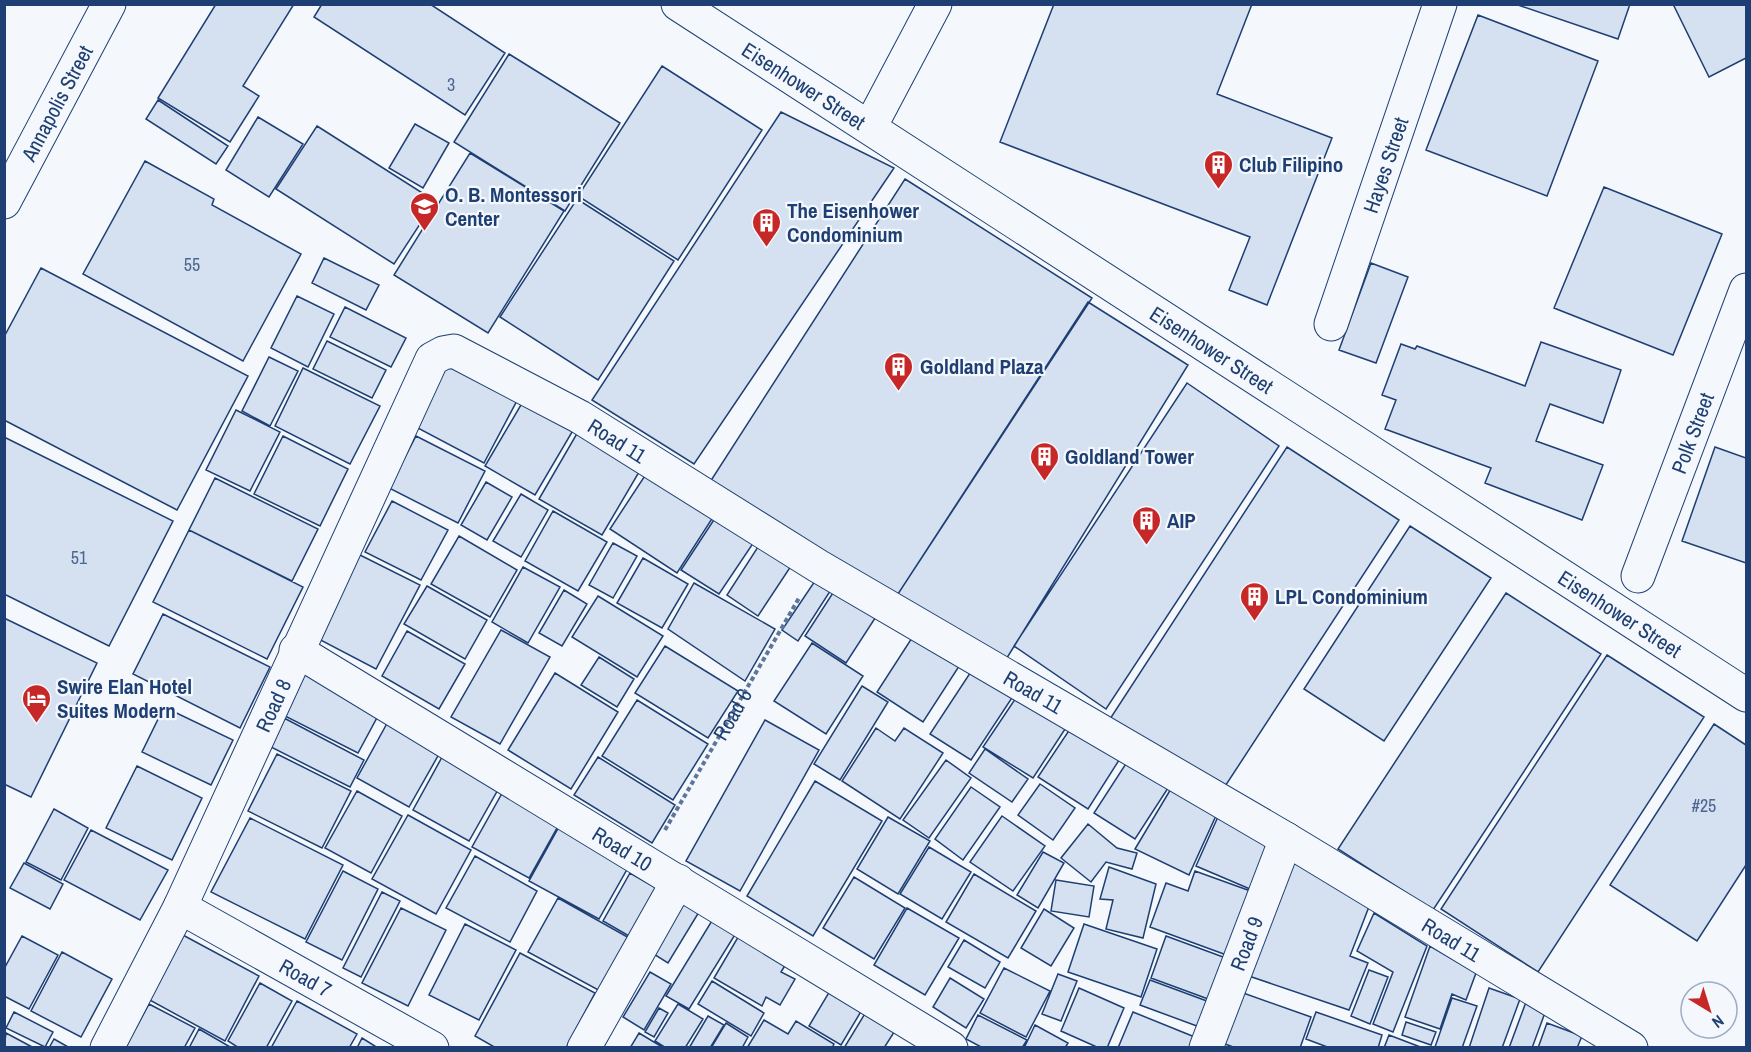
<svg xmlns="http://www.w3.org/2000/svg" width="1751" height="1052" viewBox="0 0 1751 1052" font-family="'Archivo Narrow',sans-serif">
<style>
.building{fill:#d5e0f0;stroke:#1d3f73;stroke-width:1.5}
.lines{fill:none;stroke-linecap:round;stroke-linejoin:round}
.minor-casing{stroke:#1d3f73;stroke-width:35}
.path{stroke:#5e769c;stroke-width:4;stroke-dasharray:4.5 3;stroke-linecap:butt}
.minor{stroke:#f4f7fb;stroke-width:33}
.labels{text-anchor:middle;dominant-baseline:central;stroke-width:4.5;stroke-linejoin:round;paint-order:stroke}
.number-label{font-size:18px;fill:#4b6792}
.street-label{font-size:21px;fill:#1d3f73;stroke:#f4f7fb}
.poi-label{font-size:21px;font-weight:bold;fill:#1d3f73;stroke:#f4f7fb;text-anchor:start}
</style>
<rect width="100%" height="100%" fill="#f4f7fb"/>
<!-- building -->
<path class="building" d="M216 4H294L243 86 259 96 230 142 158 98Z
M322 4H430L505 53 465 115 314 17Z
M1054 4H1252L1217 94 1332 138 1267 305 1229 290 1250 237 1000 142Z
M1515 4H1630L1618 39Z
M1673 4H1746V58L1709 77Z
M1478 15 1598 61 1547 196 1426 150Z
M509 54 620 123 565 211 454 142Z
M662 66 762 130 678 260 578 196Z
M158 100 228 146 216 164 146 119Z
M781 112 894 168 694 464 592 400Z
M258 117 303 144 269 197 226 170Z
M415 124 449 143 423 188 389 168Z
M317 126 435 201 394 264 276 189Z
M470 153 564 211 488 333 394 275Z
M145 161 214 199 212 205 301 254 243 361 83 274Z
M905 179 1092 298 896 597 710 482Z
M1604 187 1722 234 1673 355 1554 308Z
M577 199 674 261 598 380 500 317Z
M324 258 379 285 366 310 312 283Z
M1371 263 1408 277 1376 363 1339 350Z
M41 268 248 376 177 510 4 420V337Z
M297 296 334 314 308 367 271 348Z
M1088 302 1188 365 1005 661 896 597Z
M345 307 406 338 391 367 330 337Z
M327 341 386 370 372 398 313 369Z
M1541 342 1621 370 1603 423 1550 404 1536 441 1603 465 1582 520 1485 483 1491 468 1385 429 1396 400 1382 395 1401 344 1415 349 1417 346 1525 386Z
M269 357 298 371 270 426 242 411Z
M450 359 520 395 484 463 414 426Z
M303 368 380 406 350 464 275 426Z
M1187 383 1279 446 1106 709 1014 646Z
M525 398 575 427 535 495 485 466Z
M236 410 280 432 250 491 206 470Z
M579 430 642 467 602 535 539 499Z
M283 436 348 469 320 526 254 494Z
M416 436 485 471 458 523 389 488Z
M4 437 173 521 109 646 4 594Z
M1287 447 1399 520 1220 794 1108 722Z
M1715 447 1746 458V563L1682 541Z
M650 468 717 511 677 573 610 529Z
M215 478 318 529 292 581 189 530Z
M486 482 512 497 487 540 461 525Z
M521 494 548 510 521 557 493 541Z
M392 501 448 530 421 580 365 552Z
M721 509 760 533 719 594 681 570Z
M553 511 607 542 578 591 525 561Z
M1410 526 1491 578 1384 741 1304 689Z
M189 530 303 587 267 659 153 602Z
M459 536 517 570 490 617 431 584Z
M765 536 797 557 758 616 727 595Z
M613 543 637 556 613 598 589 585Z
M352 551 420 585 376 669 309 634Z
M643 558 688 584 662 628 617 603Z
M523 567 560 587 528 643 492 622Z
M821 572 836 582 798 641 782 630Z
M840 582 881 609 846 663 805 636Z
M694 583 775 629 745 681 668 629Z
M427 586 487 620 465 659 404 624Z
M564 590 587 604 562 646 539 633Z
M1506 593 1601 654 1433 910 1338 849Z
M598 596 663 636 637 677 572 637Z
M163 614 270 667 240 728 133 674Z
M4 618 97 663 31 797 4 784Z
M919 627 965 657 923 722 877 692Z
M501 630 550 657 500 744 451 717Z
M407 631 465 664 439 709 382 676Z
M812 643 863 676 826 734 774 701Z
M665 646 738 691 708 738 635 693Z
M1607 655 1704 717 1538 972 1441 909Z
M599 657 634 679 617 707 581 685Z
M978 661 1019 687 971 760 930 734Z
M298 670 380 712 358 753 277 712Z
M555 673 618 712 571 789 508 750Z
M862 686 888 702 840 780 814 764Z
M1022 689 1071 720 1033 778 983 747Z
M637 700 708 744 673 800 602 756Z
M164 707 233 740 211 785 142 752Z
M284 718 364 760 350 787 269 746Z
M390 718 443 747 409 807 357 778Z
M765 720 819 750 740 891 686 861Z
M1714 724 1746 745V865L1697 941 1610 885Z
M1072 726 1121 757 1088 809 1038 777Z
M876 728 895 741 904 728 943 753 900 819 842 781Z
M447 748 504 779 469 841 413 810Z
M985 749 1028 779 1012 802 969 773Z
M277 754 351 791 322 848 248 811Z
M598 757 675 805 652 843 574 795Z
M1129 759 1170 785 1135 839 1094 813Z
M946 760 971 778 929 838 903 820Z
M137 766 202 798 172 860 106 828Z
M815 781 882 821 813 936 747 896Z
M1040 784 1075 808 1053 840 1018 815Z
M971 787 1000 807 963 860 935 839Z
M1172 787 1219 809 1189 875 1135 849Z
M505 788 562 819 529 878 472 847Z
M357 791 402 816 371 873 325 848Z
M54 809 88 828 61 880 26 862Z
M1221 810 1277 843 1257 892 1196 866Z
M408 815 471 850 436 914 372 879Z
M1002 816 1045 846 1013 891 970 862Z
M888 817 930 841 898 894 857 869Z
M250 818 343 865 305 939 211 892Z
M1088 824 1117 848 1137 853 1132 869 1106 862 1091 882 1061 858Z
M560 825 630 864 599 919 529 881Z
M91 830 168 870 140 920 64 880Z
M929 847 971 872 942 919 900 894Z
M1043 852 1064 863 1038 908 1017 895Z
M475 856 537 891 510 942 446 908Z
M1298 858 1370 904 1350 956 1368 963 1349 1010 1243 974 1286 864Z
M24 863 63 884 50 909 10 888Z
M1109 867 1156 884 1143 938 1106 929 1113 900 1100 899Z
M343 871 378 889 342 960 306 942Z
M1195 871 1256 893 1232 957 1150 927 1166 883 1188 891Z
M630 873 656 888 629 936 603 921Z
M974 874 1036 911 1008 958 946 922Z
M854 877 905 908 874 959 823 928Z
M1056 880 1094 886 1089 917 1051 911Z
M382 892 400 901 361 977 343 968Z
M675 897 699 912 668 963 644 948Z
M558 898 631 939 602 992 528 952Z
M401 908 446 930 408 1006 362 983Z
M907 908 959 938 925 995 874 965Z
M1044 909 1074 928 1051 966 1021 948Z
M1374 913 1427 946 1393 1032 1373 1024 1393 972 1357 951Z
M713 919 736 933 689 1009 666 996Z
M465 924 516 950 479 1020 429 995Z
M1084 924 1157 949 1141 997 1068 972Z
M744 927 792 954 781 972 795 979 780 1005 766 997 762 1006 714 978Z
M181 934 259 976 225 1041 146 998Z
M22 936 58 955 29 1009 4 996V969Z
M1166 936 1234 961 1219 1003 1151 978Z
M964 940 1000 962 985 988 948 967Z
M1430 946 1476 973 1466 1000 1452 994 1440 1029 1405 1017Z
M62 952 112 979 81 1037 31 1011Z
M520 953 595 993 566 1048H496L475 1036Z
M1004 968 1050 991 1026 1037 980 1013Z
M1369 970 1388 977 1370 1024 1351 1016Z
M650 972 671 984 644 1030 623 1017Z
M1058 974 1077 981 1061 1021 1042 1014Z
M950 978 984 999 966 1028 933 1007Z
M837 979 869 998 841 1045 809 1026Z
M1150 980 1215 1004 1205 1029 1140 1005Z
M712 981 764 1013 751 1036 698 1004Z
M260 983 292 1001 266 1048H239L228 1041Z
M1079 988 1124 1008 1107 1048H1099L1061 1031Z
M1489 988 1520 999 1502 1048H1469Z
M1232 989 1311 1017 1300 1048H1236L1214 1040Z
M1452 998 1477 1006 1462 1048H1437L1435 1047Z
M297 1001 357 1034 349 1048H271Z
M1526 1002 1546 1010 1532 1048H1509Z
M149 1004 195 1028 184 1048H125Z
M678 1004 703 1019 685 1048H666L655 1041Z
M869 1007 898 1026 884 1048H844Z
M659 1008 668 1013 654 1037 645 1032Z
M14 1012 53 1032 45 1047 6 1028Z
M1133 1012 1207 1042 1204 1048H1118Z
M1316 1012 1382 1035 1378 1048H1330L1306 1039Z
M978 1015 1027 1040 1022 1048H983L966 1039Z
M708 1016 724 1025 710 1048H689Z
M764 1020 788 1034 796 1021 834 1044 832 1048H747Z
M1406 1022 1436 1032 1431 1045 1402 1035Z
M726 1023 748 1037 742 1048H711Z
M1547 1023 1582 1036 1577 1048H1538Z
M1035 1025 1068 1043 1065 1048H1024Z
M199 1029 232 1048H189Z
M6 1033 34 1048H4Z
M639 1033 664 1048H630Z
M1389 1035 1423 1048H1384Z
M362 1038 378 1048H357Z
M54 1039 70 1048H49Z"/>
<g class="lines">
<defs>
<g id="minor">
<path id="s2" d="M678 4 1746 695"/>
<path d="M870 127 935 4"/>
<path id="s3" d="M4 202 109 4"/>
<path id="s4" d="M1331 324 1440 4"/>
<path id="s5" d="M1638 576 1746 290"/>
<path id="s6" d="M296 650 951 1048"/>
<path id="s7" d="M180 907 432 1048"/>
<path id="s8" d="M107 1048 180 907 432 359 443 353 454 351 580 417 818 566 1286 839 1631 1048"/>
<path d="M584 1048 678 881"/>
<path id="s9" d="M1206 1048 1286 839"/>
</g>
</defs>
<!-- minor casing -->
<use href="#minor" class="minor-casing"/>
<!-- path -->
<path class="path" id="s1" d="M665 830 799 598"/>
<!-- minor -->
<use href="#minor" class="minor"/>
</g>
<!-- icons -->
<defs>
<symbol id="building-pin" viewBox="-11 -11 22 30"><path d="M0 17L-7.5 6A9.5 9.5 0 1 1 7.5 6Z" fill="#c62828" stroke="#f4f7fb"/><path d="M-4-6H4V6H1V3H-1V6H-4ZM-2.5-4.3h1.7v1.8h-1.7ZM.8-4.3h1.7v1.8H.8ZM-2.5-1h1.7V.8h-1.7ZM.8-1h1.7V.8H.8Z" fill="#fff"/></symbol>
<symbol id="school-pin" viewBox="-11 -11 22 30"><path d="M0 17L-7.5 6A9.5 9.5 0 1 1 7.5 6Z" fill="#c62828" stroke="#f4f7fb"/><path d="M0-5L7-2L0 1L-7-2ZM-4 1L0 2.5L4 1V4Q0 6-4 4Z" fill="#fff"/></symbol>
<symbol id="hotel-pin" viewBox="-11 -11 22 30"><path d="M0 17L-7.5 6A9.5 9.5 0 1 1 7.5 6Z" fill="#c62828" stroke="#f4f7fb"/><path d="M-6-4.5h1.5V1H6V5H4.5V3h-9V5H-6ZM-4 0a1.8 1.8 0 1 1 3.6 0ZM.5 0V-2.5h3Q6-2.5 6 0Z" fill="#fff"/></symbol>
</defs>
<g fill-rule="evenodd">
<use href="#building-pin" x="1202" y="148" width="33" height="45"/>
<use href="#school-pin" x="408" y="190" width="33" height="45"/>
<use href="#building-pin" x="750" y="206" width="33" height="45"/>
<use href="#building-pin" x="882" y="350" width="33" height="45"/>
<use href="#building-pin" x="1028" y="440" width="33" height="45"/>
<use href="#building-pin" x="1130" y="504" width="33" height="45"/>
<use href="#building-pin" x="1238" y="580" width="33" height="45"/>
<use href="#hotel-pin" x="20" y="682" width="33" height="45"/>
</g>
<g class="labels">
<!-- number labels -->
<g class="number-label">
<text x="451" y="84">3</text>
<text x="192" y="264">55</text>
<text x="79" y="557">51</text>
<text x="1704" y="805">#25</text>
</g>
<!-- street labels -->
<g class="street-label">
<text stroke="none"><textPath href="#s2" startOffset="150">Eisenhower Street</textPath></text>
<text stroke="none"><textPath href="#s3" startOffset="112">Annapolis Street</textPath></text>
<text stroke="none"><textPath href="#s4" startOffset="168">Hayes Street</textPath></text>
<text stroke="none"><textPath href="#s2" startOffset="636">Eisenhower Street</textPath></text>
<text stroke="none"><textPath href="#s5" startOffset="153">Polk Street</textPath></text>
<text stroke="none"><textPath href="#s8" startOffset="972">Road 11</textPath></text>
<text stroke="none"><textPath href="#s2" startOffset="1122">Eisenhower Street</textPath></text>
<text stroke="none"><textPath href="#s8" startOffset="1458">Road 11</textPath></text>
<text stroke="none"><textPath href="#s8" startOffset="381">Road 8</textPath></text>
<text stroke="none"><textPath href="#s1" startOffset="134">Road 6</textPath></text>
<text stroke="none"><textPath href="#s6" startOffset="382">Road 10</textPath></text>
<text stroke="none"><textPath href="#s8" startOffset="1944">Road 11</textPath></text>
<text stroke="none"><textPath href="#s9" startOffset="112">Road 9</textPath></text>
<text stroke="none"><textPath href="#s7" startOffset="144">Road 7</textPath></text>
</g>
<!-- poi labels -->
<g class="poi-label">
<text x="1239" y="164">Club Filipino</text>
<text x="445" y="194">O. B. Montessori<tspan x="445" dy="24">Center</tspan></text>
<text x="787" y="210">The Eisenhower<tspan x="787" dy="24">Condominium</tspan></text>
<text x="920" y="366">Goldland Plaza</text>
<text x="1065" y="456">Goldland Tower</text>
<text x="1167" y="520">AIP</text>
<text x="1275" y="596">LPL Condominium</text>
<text x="57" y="686">Swire Elan Hotel<tspan x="57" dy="24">Suites Modern</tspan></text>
</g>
</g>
<!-- border -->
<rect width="1751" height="1052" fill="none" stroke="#1d3f73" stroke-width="12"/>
<!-- north arrow -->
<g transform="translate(1709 1010) rotate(142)"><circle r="28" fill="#f4f7fb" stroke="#9eadc5" stroke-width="1.5"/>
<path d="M0-4.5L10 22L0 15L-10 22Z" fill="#c62828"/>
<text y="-9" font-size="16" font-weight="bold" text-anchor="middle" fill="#1d3f73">N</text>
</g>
</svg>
